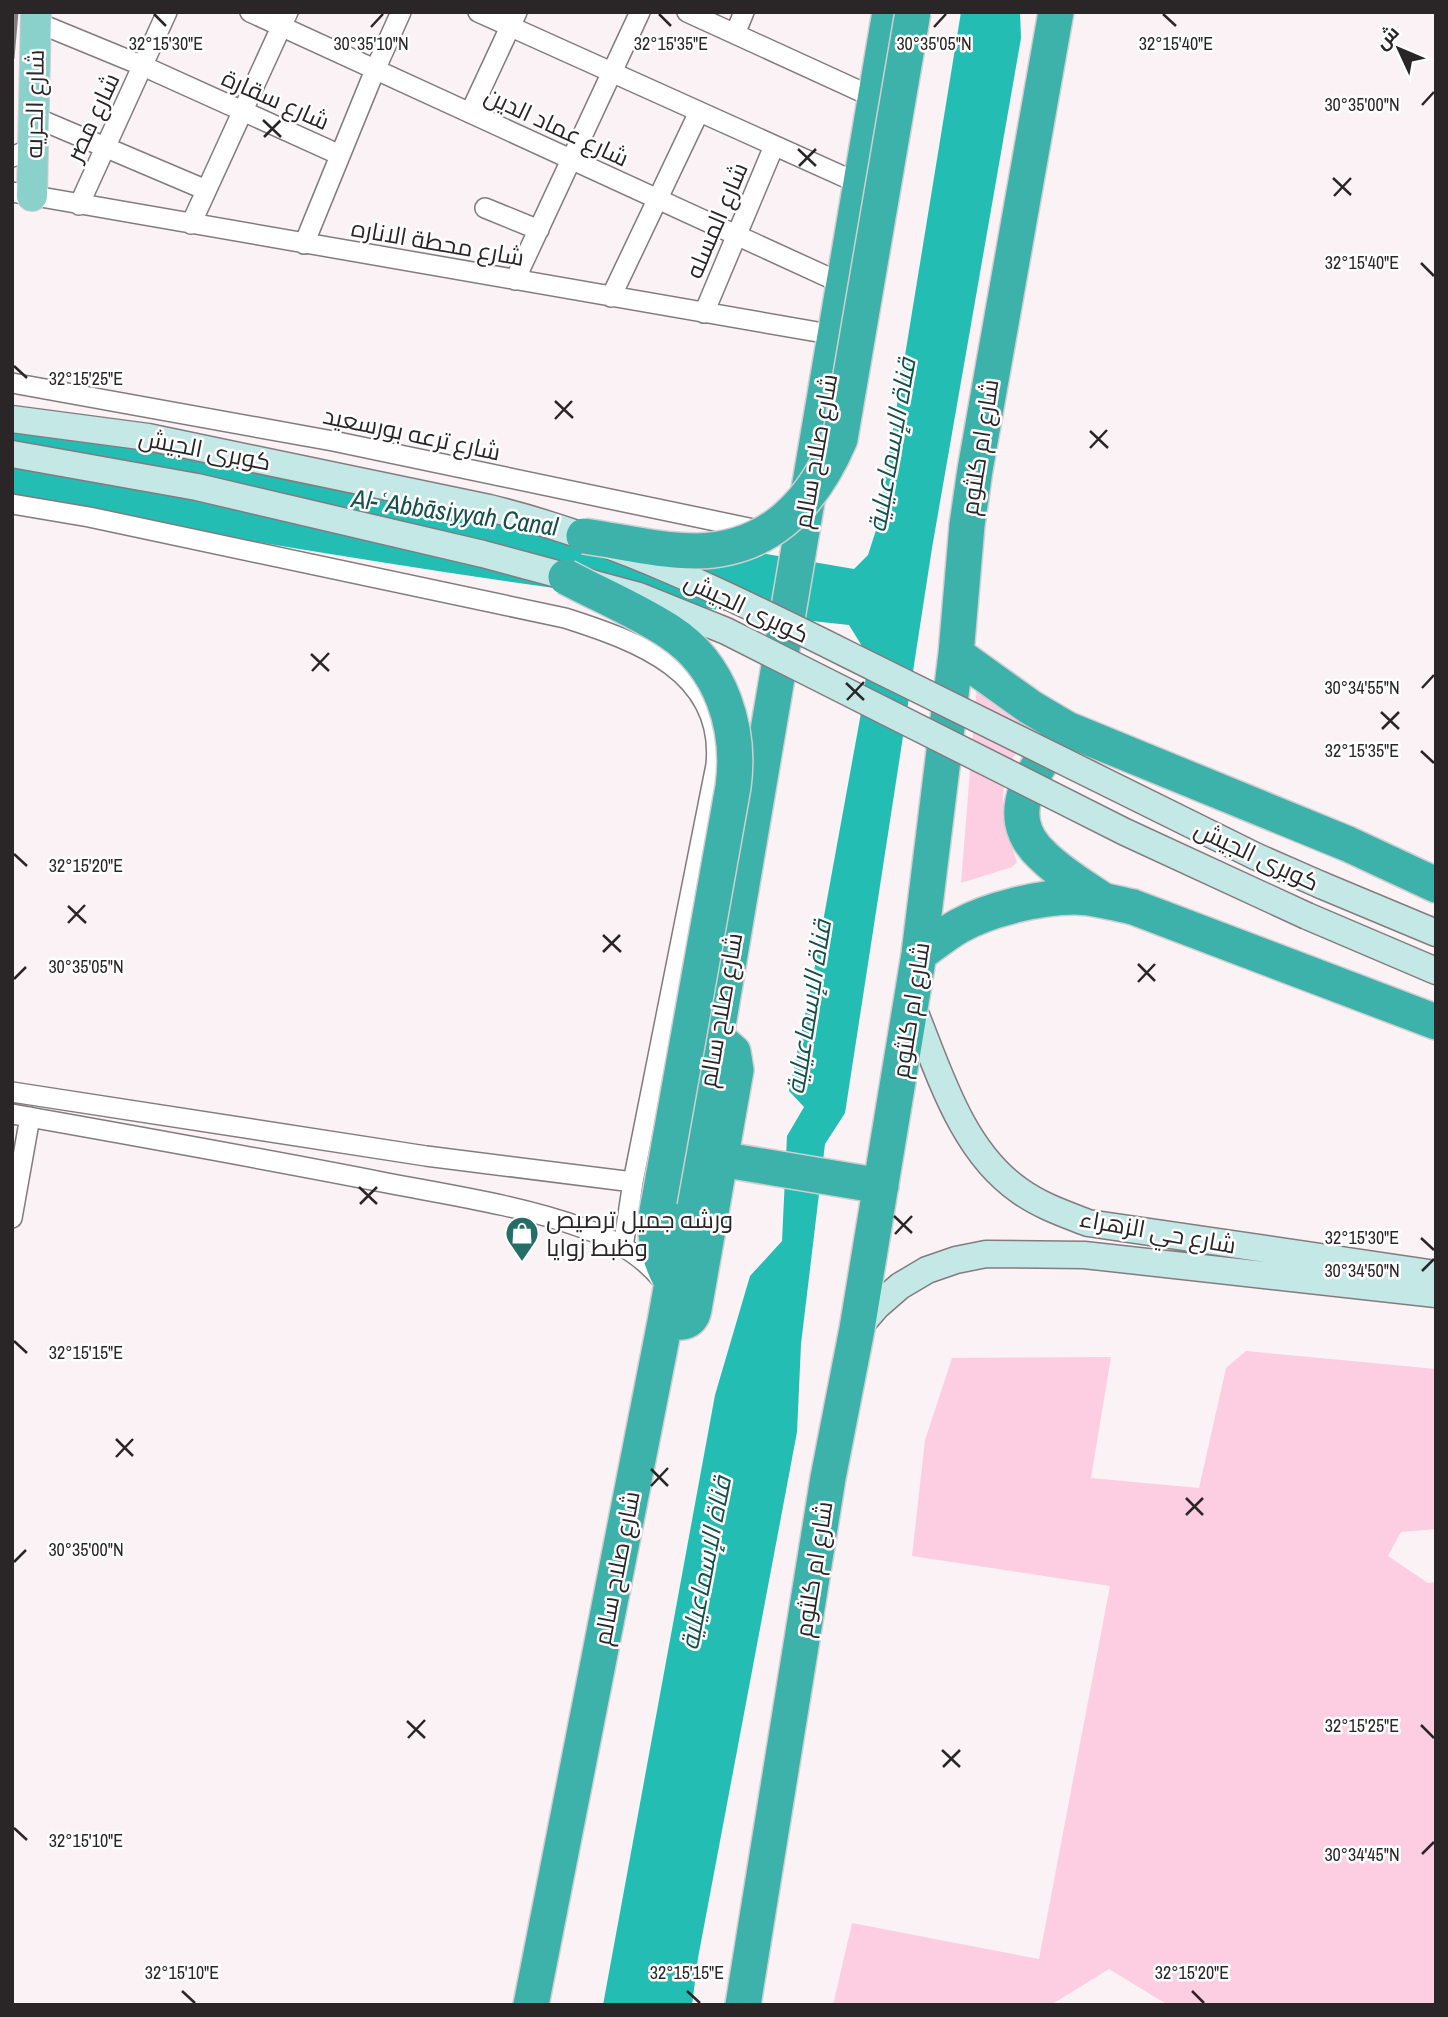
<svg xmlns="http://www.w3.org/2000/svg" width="1448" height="2017" viewBox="0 0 1448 2017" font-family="'Archivo Narrow',Cairo,sans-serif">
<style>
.green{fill:#fdcee2}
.water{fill:#24bdb3}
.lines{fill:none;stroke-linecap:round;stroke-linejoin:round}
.street-casing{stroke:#837b7e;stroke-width:22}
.secondary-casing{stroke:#837b7e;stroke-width:29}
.primary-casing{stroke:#d0cfd0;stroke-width:32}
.highway-casing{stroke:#d0cfd0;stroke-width:38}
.street{stroke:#fff;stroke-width:19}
.secondary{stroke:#c4e8e6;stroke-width:26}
.primary{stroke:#8ad1cc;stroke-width:30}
.highway{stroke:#3cb2aa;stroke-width:35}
.rail{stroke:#847e80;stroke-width:5}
.secondary-bridge-casing{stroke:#837b7e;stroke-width:29;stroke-linecap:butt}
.highway-bridge-casing{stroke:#d0cfd0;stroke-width:38;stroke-linecap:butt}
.secondary-bridge{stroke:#c4e8e6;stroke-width:26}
.highway-bridge{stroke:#3cb2aa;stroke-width:35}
.ticks{fill:none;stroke:#2a2628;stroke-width:2.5}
.labels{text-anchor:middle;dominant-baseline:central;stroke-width:5;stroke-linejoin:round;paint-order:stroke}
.street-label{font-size:24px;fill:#2a2628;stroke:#fff}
.poi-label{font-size:24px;fill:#2a2628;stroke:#fff;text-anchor:start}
.water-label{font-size:26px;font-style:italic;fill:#15504c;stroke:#fff}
.ticks-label{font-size:18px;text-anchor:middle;fill:#2a2628;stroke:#fff;stroke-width:5;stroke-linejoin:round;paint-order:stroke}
</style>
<rect width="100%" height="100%" fill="#fbf2f5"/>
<!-- green -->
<path class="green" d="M977 684 1031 727C1027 738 1018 745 1014 756 995 797 1004 822 1017 862L1012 867 961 883Z
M1246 1351 1436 1369V1529L1401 1532 1388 1556 1428 1583 1436 1582V2005H1168L1109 1969 1051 2005H833L852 1923 1039 1959 1110 1586 912 1556 925 1440 952 1358 1111 1357 1091 1478 1199 1488 1226 1368Z"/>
<!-- water -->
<path class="water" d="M961 12H1020L1021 38 932 548 845 1113 825 1144 801 1344 797 1432 698 1958 692 2005H603L715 1395 750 1276 782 1241 787 1136 804 1107 789 1091 814 971 863 702 868 656 849 625C569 595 290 550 12 499V431L78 437 854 569 868 555 877 527Z"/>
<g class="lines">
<defs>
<path id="street" d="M250 12 843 284
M478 12 860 184
M687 12 875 98
M36 22 143 66 340 155
M735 34 744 12
M470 113 517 12
M34 117 206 190
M12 157 34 147
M12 192 835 335
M79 205 167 12
M485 208 539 230
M191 224 288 12
M304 244 375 70 401 12
M515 280 640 12
M611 297 699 112
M704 313 774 146
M12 383 333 441 763 531
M12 504 89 517 565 618C637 641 725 672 716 765L633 1182 623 1247
M12 1092 426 1156 633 1182
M12 1114C136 1136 259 1158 382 1182 449 1195 519 1205 583 1228 613 1239 642 1255 662 1280
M12 1218 30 1117"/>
<path id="secondary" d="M1321 885 1436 933
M1307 916 1436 971
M911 1003C938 1068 960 1150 1020 1191 1041 1206 1065 1214 1088 1223L1436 1274
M857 1329 877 1306 900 1286 927 1270 956 1260 986 1254 1084 1255 1436 1294"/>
<path id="primary" d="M32 196 36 12"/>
<path id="highway" d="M956 654 1030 707 1067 729 1348 844 1436 885
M1067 729C1037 763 997 814 1042 855 1060 873 1082 886 1103 900
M919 954C932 945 945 934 959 926 989 909 1040 897 1074 897 1094 897 1113 903 1133 907L1436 1022
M720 1159 881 1186
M659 1201C652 1230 657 1253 670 1279
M665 1322C678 1323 691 1325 694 1309L736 1070 733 1052 716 1037
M531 2005 665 1322 716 1037 890 12
M743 2005 828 1478 857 1329 919 954 956 654 967 525 975 470 1056 12"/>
</defs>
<!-- street casing -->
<use href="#street" class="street-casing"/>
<!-- secondary casing -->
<use href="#secondary" class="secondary-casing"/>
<!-- primary casing -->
<use href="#primary" class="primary-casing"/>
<!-- highway casing -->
<use href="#highway" class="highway-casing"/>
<!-- street -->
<use href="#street" class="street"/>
<!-- secondary -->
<use href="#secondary" class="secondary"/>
<!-- primary -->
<use href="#primary" class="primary"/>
<!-- highway -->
<use href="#highway" class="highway"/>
<!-- rail -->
<path class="rail" d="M12 58 16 12"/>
<defs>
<path id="secondary-bridge" d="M12 419 148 437 489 508C625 541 750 606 875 668 1002 731 1128 793 1255 856L1321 885
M12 454 197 487 483 554 639 596 726 631 1125 832 1307 916"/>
<path id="highway-bridge" d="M584 536C620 541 659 551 696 551 771 550 813 502 840 439L913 12
M566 577C600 595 638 611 670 632 722 666 741 729 733 787L659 1201"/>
</defs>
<!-- secondary-bridge casing -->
<use href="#secondary-bridge" class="secondary-bridge-casing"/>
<!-- highway-bridge casing -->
<use href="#highway-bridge" class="highway-bridge-casing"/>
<!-- secondary-bridge -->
<use href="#secondary-bridge" class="secondary-bridge"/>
<!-- highway-bridge -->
<use href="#highway-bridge" class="highway-bridge"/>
</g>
<!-- ticks -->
<path class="ticks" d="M154 14 166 26M659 14 671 26M1163 14 1176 26M371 27 383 14M934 27 946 14M1422 105 1434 92M263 120 281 137M264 137 281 120M798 149 816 166M799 166 816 149M1333 178 1351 195M1334 196 1351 178M1421 263 1434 276M14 366 27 378M555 401 573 418M555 419 572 401M1090 431 1108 448M1090 448 1107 430M311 654 329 671M312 671 329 653M846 683 864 700M1422 688 1434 675M847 700 864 682M1381 712 1399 729M1382 729 1399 712M1421 751 1434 763M14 854 27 866M68 906 86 923M68 923 85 905M603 935 621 952M603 952 620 935M1138 964 1155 981M14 979 26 967M1138 982 1155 964M359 1187 377 1204M360 1204 377 1187M894 1216 912 1233M895 1234 912 1216M1421 1238 1434 1250M1422 1271 1434 1259M14 1341 27 1353M116 1439 133 1456M116 1457 133 1439M651 1469 668 1486M651 1486 668 1468M1186 1498 1203 1515M1186 1515 1203 1498M14 1562 26 1550M407 1721 425 1738M1421 1725 1434 1738M408 1738 425 1720M942 1750 960 1767M943 1767 960 1750M14 1828 27 1840M1422 1854 1434 1842M182 1991 195 2003M687 1991 700 2003M1192 1991 1204 2003"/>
<!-- icons -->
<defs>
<symbol id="shop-pin" viewBox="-11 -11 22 30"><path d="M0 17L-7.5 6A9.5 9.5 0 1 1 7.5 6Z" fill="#246e68" stroke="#fff"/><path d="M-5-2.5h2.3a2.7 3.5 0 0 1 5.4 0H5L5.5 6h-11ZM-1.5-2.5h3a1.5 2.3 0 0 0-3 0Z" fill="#fff"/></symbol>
</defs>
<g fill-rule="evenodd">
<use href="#shop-pin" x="503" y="1214" width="38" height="52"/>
</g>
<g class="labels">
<!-- street labels -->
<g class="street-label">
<text transform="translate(276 99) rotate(24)">شارع سقارة</text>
<text transform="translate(34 104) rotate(-89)">شارع الحريه</text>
<text transform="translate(92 117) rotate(-65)">شارع مصر</text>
<text transform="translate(557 126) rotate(25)">شارع عماد الدين</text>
<text transform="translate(716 220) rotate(-67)">شارع المسله</text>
<text transform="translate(438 242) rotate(10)">شارع محطة الاناره</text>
<text transform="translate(412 433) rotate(12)">شارع ترعه بورسعيد</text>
<text transform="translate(979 447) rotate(-81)">شارع ام كلثوم</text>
<text transform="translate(205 449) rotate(11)">كوبرى الجيش</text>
<text transform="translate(815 451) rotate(-80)">شارع صلاح سالم</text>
<text transform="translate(747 607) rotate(25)">كوبرى الجيش</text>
<text transform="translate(1257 855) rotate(25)">كوبرى الجيش</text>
<text transform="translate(720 1010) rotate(-80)">شارع صلاح سالم</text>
<text transform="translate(910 1010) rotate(-81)">شارع ام كلثوم</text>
<text transform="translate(1158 1231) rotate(10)">شارع حي الزهراء</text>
<text transform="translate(616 1568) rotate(-79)">شارع صلاح سالم</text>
<text transform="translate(813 1569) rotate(-81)">شارع ام كلثوم</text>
</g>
<!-- poi labels -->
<g class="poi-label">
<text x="546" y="1219">ورشه جميل ترصيص<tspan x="546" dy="28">وظبط زوايا</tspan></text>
</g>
<!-- water labels -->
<g class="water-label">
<text transform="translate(891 445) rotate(-80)">قناة الإسماعيلية</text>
<text transform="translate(455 512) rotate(8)">Al-ʿAbbāsiyyah Canal</text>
<text transform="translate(808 1007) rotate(-81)">قناة الإسماعيلية</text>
<text transform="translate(705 1563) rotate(-79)">قناة الإسماعيلية</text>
</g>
</g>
<g class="ticks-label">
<text x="166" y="50">32°15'30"E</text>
<text x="671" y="50">32°15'35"E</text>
<text x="1176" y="50">32°15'40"E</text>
<text x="371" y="50">30°35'10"N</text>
<text x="934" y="50">30°35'05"N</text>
<text x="1362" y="111">30°35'00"N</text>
<text x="1362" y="269">32°15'40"E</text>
<text x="86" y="385">32°15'25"E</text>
<text x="1362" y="694">30°34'55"N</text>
<text x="1362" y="757">32°15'35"E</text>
<text x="86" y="872">32°15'20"E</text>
<text x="86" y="973">30°35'05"N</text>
<text x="1362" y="1244">32°15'30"E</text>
<text x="1362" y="1277">30°34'50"N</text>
<text x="86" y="1359">32°15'15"E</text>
<text x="86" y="1556">30°35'00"N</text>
<text x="1362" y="1732">32°15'25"E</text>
<text x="86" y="1847">32°15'10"E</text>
<text x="1362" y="1861">30°34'45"N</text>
<text x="182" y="1979">32°15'10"E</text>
<text x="687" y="1979">32°15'15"E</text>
<text x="1192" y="1979">32°15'20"E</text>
</g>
<!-- border -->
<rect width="1448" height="2017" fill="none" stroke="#2a2628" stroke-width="28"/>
<!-- north arrow -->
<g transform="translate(1399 49) rotate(314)" stroke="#ffffff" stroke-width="5" paint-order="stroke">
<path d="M0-5L12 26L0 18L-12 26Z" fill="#2a2628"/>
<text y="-10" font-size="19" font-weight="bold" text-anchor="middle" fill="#2a2628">ش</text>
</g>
</svg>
